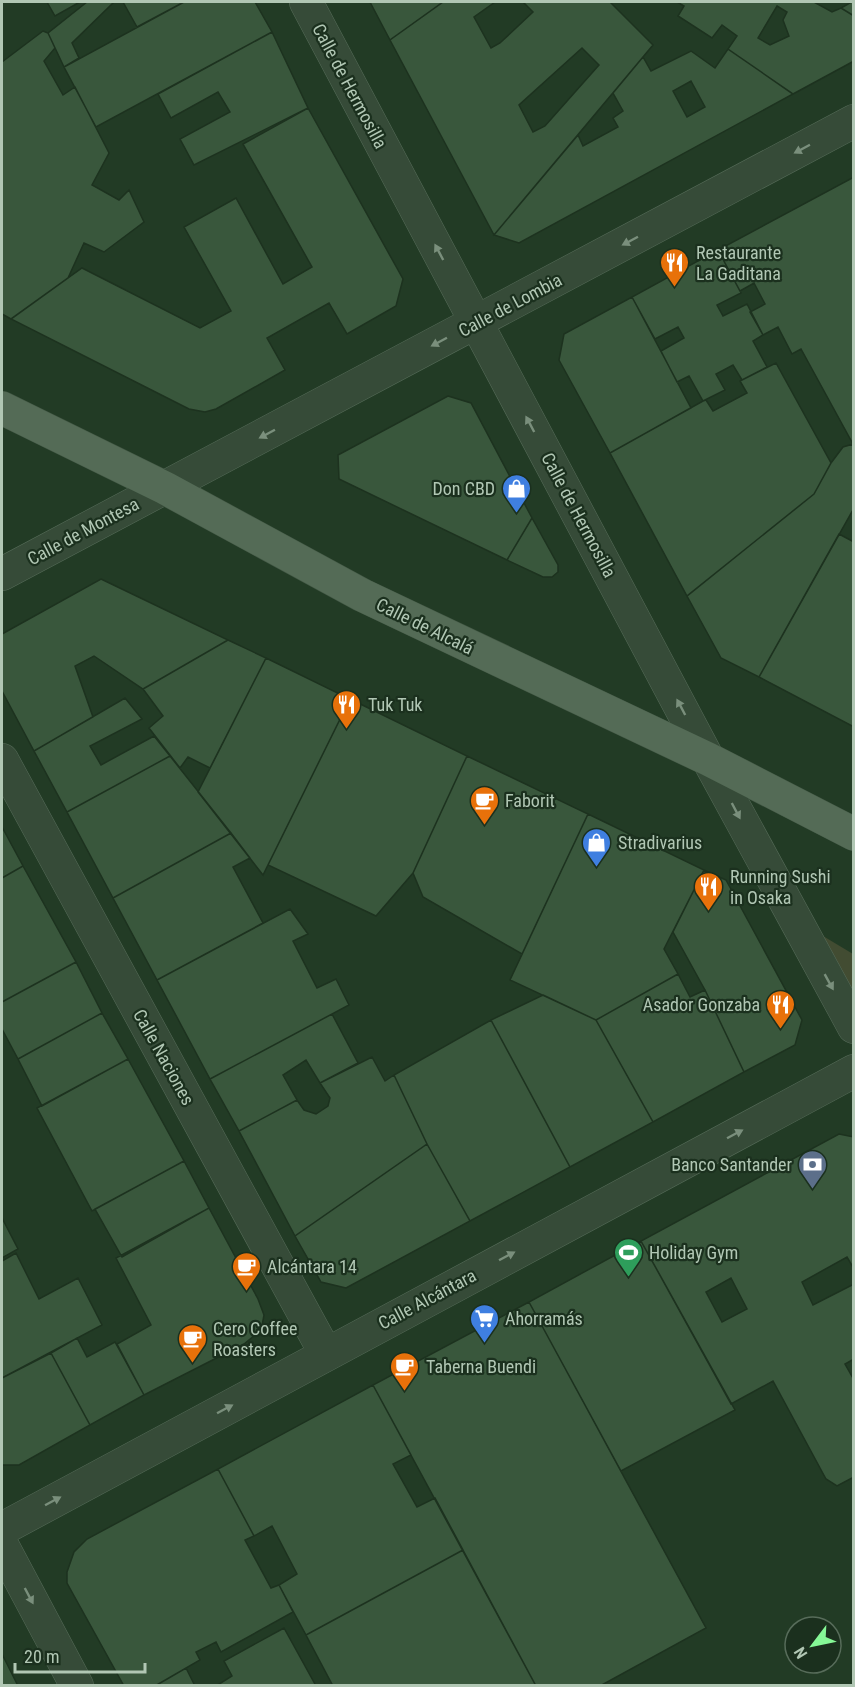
<svg xmlns="http://www.w3.org/2000/svg" width="855" height="1687" viewBox="0 0 855 1687" font-family="'Roboto Condensed',sans-serif">
<style>
.green{fill:#424c32}
.building{fill:#39573c;stroke:#1d321f;stroke-width:1.5;fill-rule:evenodd}
.lines{fill:none;stroke-linecap:round;stroke-linejoin:round}
.minor-casing{stroke:#566c59;stroke-width:34}
.primary-casing{stroke:#425744;stroke-width:34}
.minor{stroke:#364b38;stroke-width:33}
.primary{stroke:#546b56;stroke-width:33}
.oneway{fill:#7a8f7c}
.labels{text-anchor:middle;dominant-baseline:central;stroke-width:4.5;stroke-linejoin:round;paint-order:stroke}
.street-label{font-size:18px;fill:#b1c7b4;stroke:#1b301e}
.poi-label{font-size:18px;fill:#b1c7b4;stroke:#1b301e;text-anchor:start}
</style>
<rect width="100%" height="100%" fill="#223b25"/>
<!-- green -->
<path class="green" d="M813 930 853 954V1003Z"/>
<!-- building -->
<path class="building" d="M47 2H80L55 16Z
M87 2H114L72 43 79 58 64 67 48 33Z
M123 2H184L137 27Z
M184 2H255L272 32 96 127 64 67Z
M370 2H443L390 40Z
M443 2H495L474 17 491 48 500 43 533 12 523 2H610L653 45 494 235 390 40ZM582 48 599 65 545 126 533 132 519 105Z
M677 2H814L832 12 841 8 854 16V61L793 94 728 49 737 36 722 25 712 38 678 16 684 6ZM777 6 787 12 783 20 789 36 770 45 758 38Z
M847 2H854V16L841 8 850 3Z
M43 31 48 33 55 48 44 61 63 95 75 87 109 153 92 185 119 200 129 190 144 222 104 252 84 243 68 278 11 319 2 314V62Z
M272 32 308 108 194 165 180 139 230 112 218 92 171 118 158 94Z
M728 49 793 94 519 243 494 235 578 135 583 146 618 127 613 118 623 111 613 93 643 57 651 71 691 51 715 68ZM691 81 705 107 687 117 673 91Z
M308 108 403 279 396 306 347 334 329 303 267 338 285 370 216 409 205 412 189 409 11 319 82 268 200 328 231 311 184 227 236 198 283 284 312 267 243 144Z
M854 177V444H853L801 349 792 354 778 327 763 335 750 312 765 304 754 283 740 291 718 250Z
M718 250 741 293 717 305 723 316 747 304 763 335 753 341 767 367 742 380 733 365 716 374 725 390 703 401 689 376 677 382 661 351 684 338 678 327 655 339 632 297Z
M632 297 691 408 610 453 559 360 564 334Z
M776 363 831 463 814 494 687 596 610 453 703 401 706 400 713 411 747 393 740 381Z
M448 396 471 403 532 518 507 560 339 479 338 455Z
M853 444 854 508 759 677 721 658 687 596 814 494 831 463 843 447Z
M532 518 558 565V572L552 577H543L507 560Z
M839 534 854 542V727L759 677Z
M101 579 228 640 143 689 94 656 75 666 93 717 34 751 2 691V634Z
M228 640 266 658 210 768 188 757 180 768 149 728 163 716 143 689Z
M266 658 350 699 263 875 198 792Z
M125 698 142 719 90 746 101 765 154 736 170 756 67 812 34 751Z
M350 699 467 756 413 873 376 916 268 865Z
M170 756 231 833 113 898 67 812Z
M467 756 588 814 522 954 423 897 413 873Z
M588 814 704 870 664 949 678 974 596 1020 510 980Z
M2 827 23 866 2 878Z
M231 833 250 858 233 867 263 923 157 980 113 898Z
M23 866 76 962 2 1002V878Z
M704 870 726 880 802 1020 795 1045 744 1072 705 990 673 932Z
M290 909 308 934 293 941 317 988 336 979 349 1005 210 1079 157 980Z
M76 962 102 1013 18 1059 2 1029V1002Z
M678 974 690 997 705 990 744 1072 653 1122 596 1020Z
M543 995 596 1020 653 1122 570 1167 491 1020Z
M102 1013 128 1059 42 1106 18 1059Z
M332 1014 358 1063 320 1083 306 1060 283 1075 297 1100 239 1131 210 1079Z
M491 1020 570 1167 470 1221 427 1144 394 1075Z
M372 1057 385 1081 394 1075 427 1144 295 1236 239 1131 297 1100 304 1110 316 1114 328 1106 330 1098 320 1083Z
M128 1059 184 1161 92 1211 37 1108Z
M839 1134 854 1137V1269L847 1257 802 1282 813 1305 854 1284V1359L845 1364 854 1380V1477L837 1486 826 1479 773 1381 731 1404 641 1241ZM731 1278 747 1309 722 1322 706 1292Z
M427 1144 470 1221 346 1288 321 1282 295 1236Z
M184 1161 209 1208 122 1257 95 1209Z
M209 1208 258 1299 264 1315 262 1326 255 1335 244 1344 144 1395 117 1344 151 1325 116 1258Z
M2 1218 18 1249 2 1258Z
M641 1241 735 1410 621 1471 529 1302Z
M16 1253 39 1299 78 1278 102 1325 2 1378V1261Z
M529 1302 706 1628 600 1686H536L373 1385Z
M77 1338 87 1357 115 1342 144 1395 90 1425 51 1353Z
M51 1353 90 1425 19 1465H2V1378Z
M373 1385 411 1455 393 1464 417 1507 435 1498 463 1550 306 1635 279 1585 297 1574 272 1526 254 1536 218 1469Z
M218 1469 254 1536 245 1540 271 1588 279 1585 293 1612 221 1652 216 1642 196 1652 200 1660 155 1686H124L67 1583V1572L74 1552 87 1539Z
M463 1550 536 1686H333L306 1635Z
M284 1628 316 1686H216L232 1676 224 1661Z
M2 1654 18 1686H2Z
M186 1668 195 1686H155Z"/>
<g class="lines">
<defs>
<path id="minor" d="M306 2 708 759 854 1027
M2 574 854 121
M2 760 326 1354
M2 1529 854 1071
M2 1545 77 1686"/>
<path id="primary" d="M2 408 165 488 362 595 708 759 854 834"/>
</defs>
<!-- minor casing -->
<use href="#minor" class="minor-casing"/>
<!-- primary casing -->
<use href="#primary" class="primary-casing"/>
<!-- minor -->
<use href="#minor" class="minor"/>
<!-- primary -->
<use href="#primary" class="primary"/>
</g>
<!-- one-way arrows -->
<defs><path id="oneway-solid" d="M-6-.8H1V-3.2L6.5 0L1 3.2V.8H-6Z" transform="scale(1.5)"/></defs>
<g class="oneway">
<use href="#oneway-solid" transform="translate(802 149) rotate(152)"/>
<use href="#oneway-solid" transform="translate(630 241) rotate(152)"/>
<use href="#oneway-solid" transform="translate(439 252) rotate(-118)"/>
<use href="#oneway-solid" transform="translate(439 342) rotate(152)"/>
<use href="#oneway-solid" transform="translate(530 424) rotate(-118)"/>
<use href="#oneway-solid" transform="translate(267 434) rotate(152)"/>
<use href="#oneway-solid" transform="translate(681 707) rotate(-118)"/>
<use href="#oneway-solid" transform="translate(736 811) rotate(62)"/>
<use href="#oneway-solid" transform="translate(829 982) rotate(61)"/>
<use href="#oneway-solid" transform="translate(735 1134) rotate(-28)"/>
<use href="#oneway-solid" transform="translate(507 1256) rotate(-28)"/>
<use href="#oneway-solid" transform="translate(225 1409) rotate(-28)"/>
<use href="#oneway-solid" transform="translate(53 1501) rotate(-28)"/>
<use href="#oneway-solid" transform="translate(29 1596) rotate(62)"/>
</g>
<!-- icons -->
<defs>
<symbol id="restaurant-pin" viewBox="-11 -11 22 30"><path d="M0 17L-7.5 6A9.5 9.5 0 1 1 7.5 6Z" fill="#e8710a" stroke="#1b301e"/><path d="M-5-6h1v4h1v-4h1v4h1v-4h1v5L-1.5 .5V6h-2V.5L-5-1ZM5-6V6H3V1.5H1.5Q1.5-4 5-6Z" fill="#fff"/></symbol>
<symbol id="shop-pin" viewBox="-11 -11 22 30"><path d="M0 17L-7.5 6A9.5 9.5 0 1 1 7.5 6Z" fill="#3f7fe0" stroke="#1b301e"/><path d="M-5-2.5h2.3a2.7 3.5 0 0 1 5.4 0H5L5.5 6h-11ZM-1.5-2.5h3a1.5 2.3 0 0 0-3 0Z" fill="#fff"/></symbol>
<symbol id="cafe-pin" viewBox="-11 -11 22 30"><path d="M0 17L-7.5 6A9.5 9.5 0 1 1 7.5 6Z" fill="#e8710a" stroke="#1b301e"/><path d="M-5.5-4.5H6V0H3Q3 3.5 0 3.5H-2.5Q-5.5 3.5-5.5 0ZM3-3.2v2h1.7v-2ZM-6 4.5H4V6H-6Z" fill="#fff"/></symbol>
<symbol id="bank-pin" viewBox="-11 -11 22 30"><path d="M0 17L-7.5 6A9.5 9.5 0 1 1 7.5 6Z" fill="#5c6f8a" stroke="#1b301e"/><path d="M-6-4H6V4H-6ZM0-2.3a2.3 2.3 0 1 0 0 4.6a2.3 2.3 0 1 0 0-4.6Z" fill="#fff"/></symbol>
<symbol id="stadium-pin" viewBox="-11 -11 22 30"><path d="M0 17L-7.5 6A9.5 9.5 0 1 1 7.5 6Z" fill="#2e9e5b" stroke="#1b301e"/><path d="M0-5a6.5 5 0 1 0 0 10a6.5 5 0 1 0 0-10ZM-3.5-1.8h7v3.6h-7Z" fill="#fff"/></symbol>
<symbol id="supermarket-pin" viewBox="-11 -11 22 30"><path d="M0 17L-7.5 6A9.5 9.5 0 1 1 7.5 6Z" fill="#3f7fe0" stroke="#1b301e"/><path d="M-6-5.5h2.5l.6 2H6L4.5 2H-2.5L-4.4-4H-6ZM-1.5 3.2a1.3 1.3 0 1 0 .1 0ZM3 3.2a1.3 1.3 0 1 0 .1 0Z" fill="#fff"/></symbol>
</defs>
<g fill-rule="evenodd">
<use href="#restaurant-pin" x="658" y="246" width="33" height="45"/>
<use href="#shop-pin" x="500" y="472" width="33" height="45"/>
<use href="#restaurant-pin" x="330" y="688" width="33" height="45"/>
<use href="#cafe-pin" x="468" y="784" width="33" height="45"/>
<use href="#shop-pin" x="580" y="826" width="33" height="45"/>
<use href="#restaurant-pin" x="692" y="870" width="33" height="45"/>
<use href="#restaurant-pin" x="764" y="988" width="33" height="45"/>
<use href="#bank-pin" x="796" y="1148" width="33" height="45"/>
<use href="#stadium-pin" x="612" y="1236" width="33" height="45"/>
<use href="#cafe-pin" x="230" y="1250" width="33" height="45"/>
<use href="#supermarket-pin" x="468" y="1302" width="33" height="45"/>
<use href="#cafe-pin" x="176" y="1322" width="33" height="45"/>
<use href="#cafe-pin" x="388" y="1350" width="33" height="45"/>
</g>
<g class="labels">
<!-- street labels -->
<g class="street-label">
<text transform="translate(350 86) rotate(62)">Calle de Hermosilla</text>
<text transform="translate(510 305) rotate(-28)">Calle de Lombia</text>
<text transform="translate(579 515) rotate(62)">Calle de Hermosilla</text>
<text transform="translate(83 531) rotate(-28)">Calle de Montesa</text>
<text transform="translate(425 626) rotate(26)">Calle de Alcalá</text>
<text transform="translate(164 1057) rotate(61)">Calle Naciones</text>
<text transform="translate(427 1299) rotate(-28)">Calle Alcántara</text>
</g>
<!-- poi labels -->
<g class="poi-label">
<text x="696" y="252">Restaurante<tspan x="696" dy="21">La Gaditana</tspan></text>
<text x="495" y="488" text-anchor="end">Don CBD</text>
<text x="368" y="704">Tuk Tuk</text>
<text x="505" y="800">Faborit</text>
<text x="618" y="842">Stradivarius</text>
<text x="730" y="876">Running Sushi<tspan x="730" dy="21">in Osaka</tspan></text>
<text x="760" y="1004" text-anchor="end">Asador Gonzaba</text>
<text x="792" y="1164" text-anchor="end">Banco Santander</text>
<text x="649" y="1252">Holiday Gym</text>
<text x="267" y="1266">Alcántara 14</text>
<text x="505" y="1318">Ahorramás</text>
<text x="213" y="1328">Cero Coffee<tspan x="213" dy="21">Roasters</tspan></text>
<text x="426" y="1366">Taberna Buendi</text>
</g>
</g>
<!-- border -->
<rect width="855" height="1687" fill="none" stroke="#b1c7b4" stroke-width="6"/>
<!-- north arrow -->
<g transform="translate(813 1645) rotate(238)"><circle r="28" fill="#1b301e" stroke="#576c5a" stroke-width="1.5"/>
<path d="M0-4.5L10 22L0 15L-10 22Z" fill="#85f896"/>
<text y="-9" font-size="16" font-weight="bold" text-anchor="middle" fill="#b1c7b4">N</text>
</g>
<!-- scale -->
<path d="M15 1663v9h130v-9" fill="none" stroke="#b1c7b4" stroke-width="3"/>
<text x="24" y="1663" font-size="18" fill="#b1c7b4" stroke="#1b301e" stroke-width="4.5" paint-order="stroke">20 m</text>
</svg>
